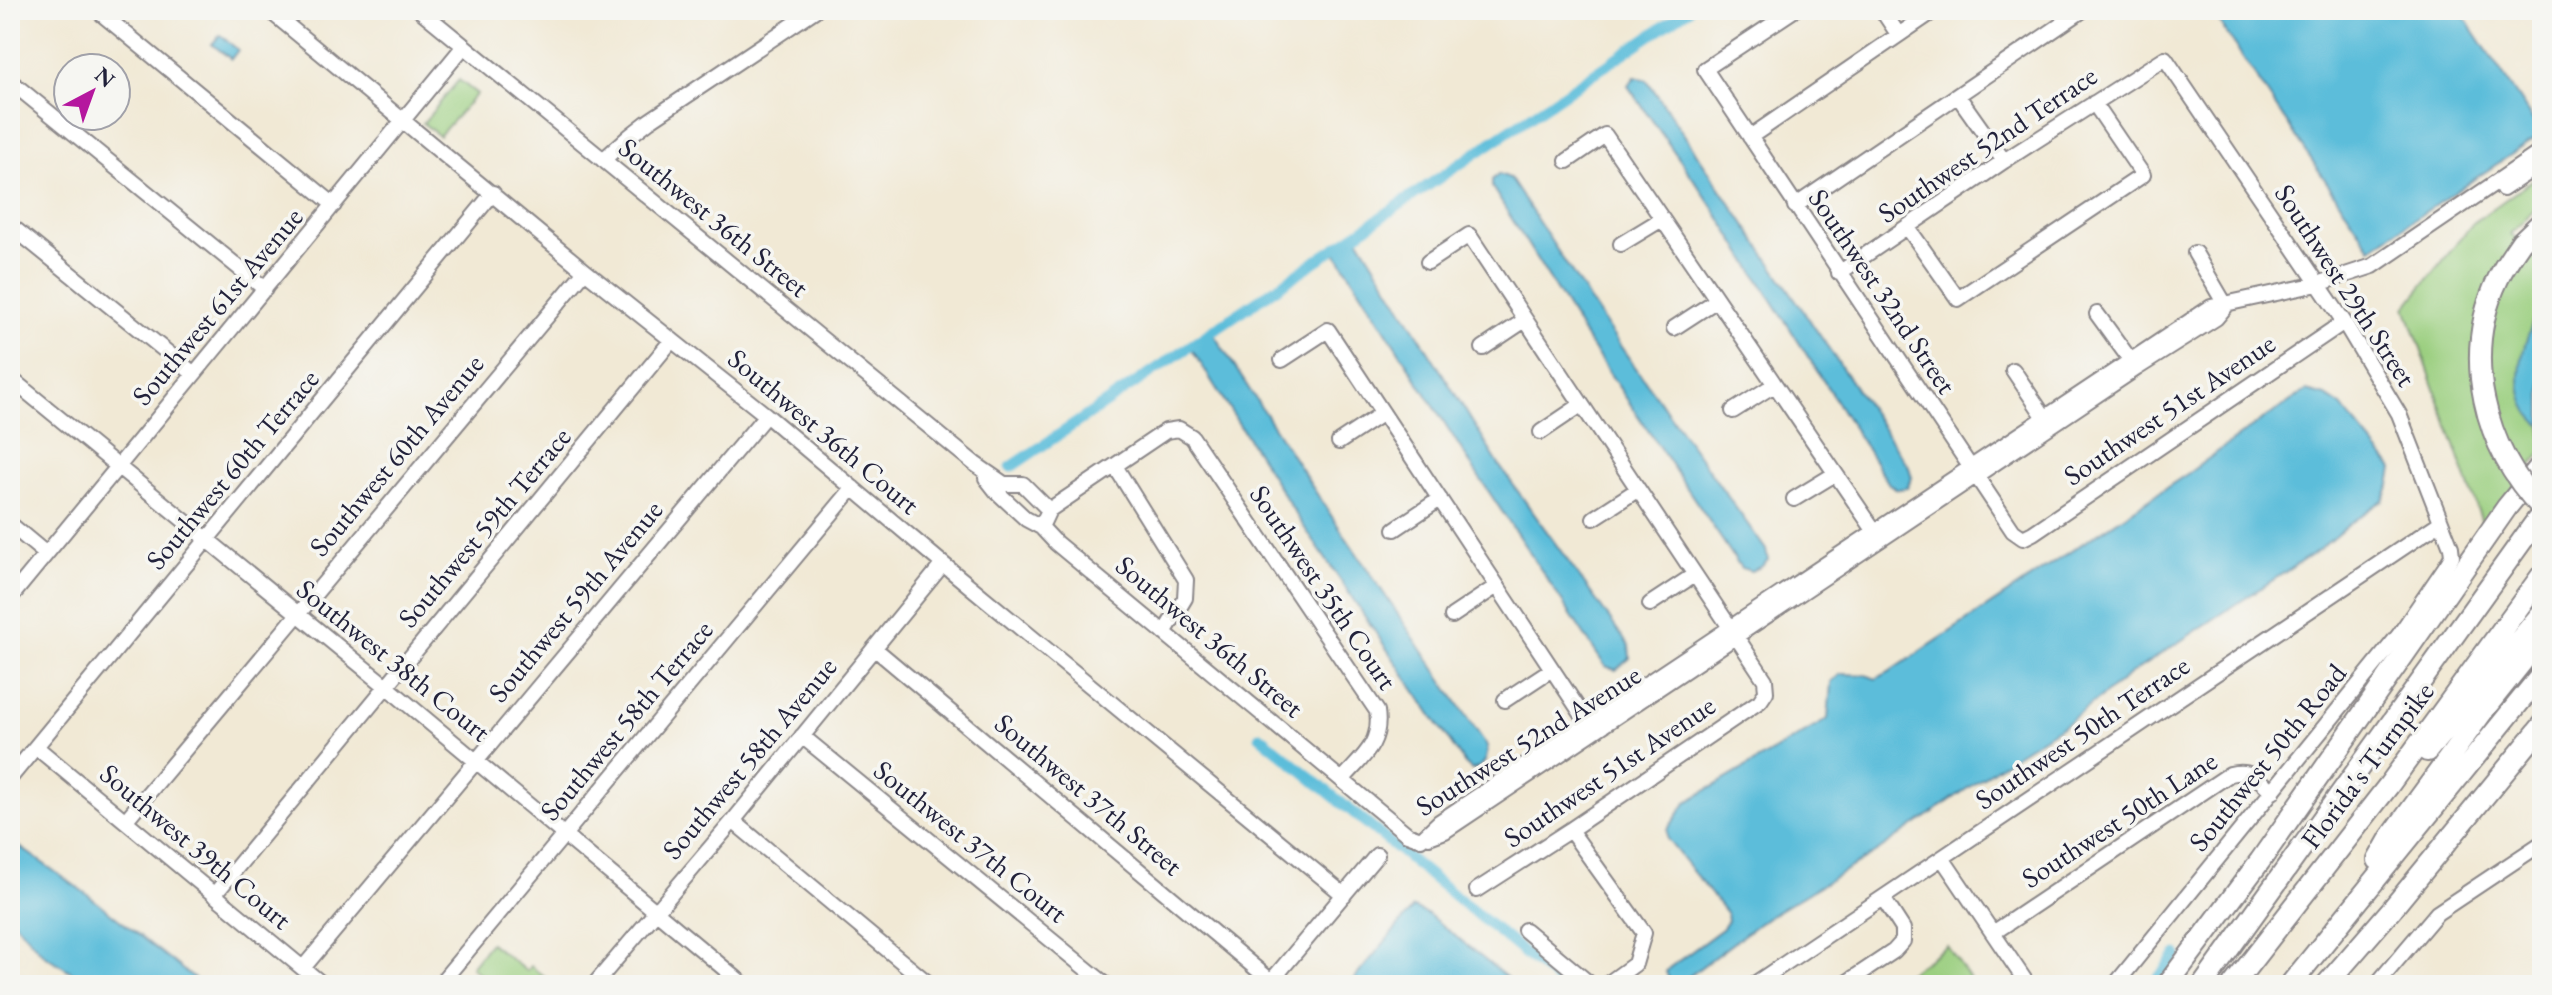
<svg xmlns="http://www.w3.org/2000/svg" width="2552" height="995" viewBox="0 0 2552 995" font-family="'EB Garamond',serif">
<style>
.green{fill:#9bcf80;stroke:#5e785e;stroke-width:2}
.water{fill:#5cbdda;stroke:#3f708a;stroke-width:2}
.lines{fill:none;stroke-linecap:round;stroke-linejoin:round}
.canal{stroke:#5cbdda;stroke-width:11}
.minor-casing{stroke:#8a8688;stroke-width:18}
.highway-casing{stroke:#8a8688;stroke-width:24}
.minor{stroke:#fff;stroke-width:14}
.highway{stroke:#fff;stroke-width:20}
.highway-bridge-casing{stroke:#8a8688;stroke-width:24;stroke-linecap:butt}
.highway-bridge{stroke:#fff;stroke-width:20}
.labels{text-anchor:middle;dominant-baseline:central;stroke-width:7;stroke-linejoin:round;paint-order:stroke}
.street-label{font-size:28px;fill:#22223b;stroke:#f6f6f2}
</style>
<rect width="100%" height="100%" fill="#f6f6f2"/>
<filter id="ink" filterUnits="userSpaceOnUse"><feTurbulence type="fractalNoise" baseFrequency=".0125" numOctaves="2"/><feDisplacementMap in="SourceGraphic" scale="16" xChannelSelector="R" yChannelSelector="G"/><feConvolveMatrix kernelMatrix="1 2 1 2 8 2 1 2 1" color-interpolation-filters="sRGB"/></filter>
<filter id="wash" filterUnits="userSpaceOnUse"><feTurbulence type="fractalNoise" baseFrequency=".006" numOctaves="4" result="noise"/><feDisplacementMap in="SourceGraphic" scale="32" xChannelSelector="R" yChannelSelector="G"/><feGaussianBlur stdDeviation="1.8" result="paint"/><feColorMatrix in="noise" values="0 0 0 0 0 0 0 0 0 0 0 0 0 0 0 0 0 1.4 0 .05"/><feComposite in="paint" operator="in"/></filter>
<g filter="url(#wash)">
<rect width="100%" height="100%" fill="#f1e9d5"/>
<!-- green -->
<path class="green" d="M459 80 477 94 439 136 423 123Z
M2542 173V201L2511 234 2530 250 2542 236V308L2533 321 2523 355 2520 389 2540 424 2542 423V453L2483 525 2406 307 2473 223Z
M490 943 526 971 531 966 554 985H493L471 967Z
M1947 946 1974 985H1890Z"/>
<!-- water -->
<path class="water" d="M2211 10H2460L2542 134 2371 248Z
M220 35 238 50 231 59 212 44Z
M1635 77 1647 80 1909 467 1912 478 1907 488 1897 489 1889 484 1711 204 1628 86Z
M1499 174 1510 178 1611 333 1766 550 1768 560 1761 567 1751 571 1741 568 1589 343 1492 187V180Z
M1356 234 1499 465 1629 646 1630 658 1616 670 1605 666 1479 477 1334 249Z
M2542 308V423L2541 425C2506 399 2521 339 2542 308Z
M1211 330 1326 508 1487 746C1488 760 1485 765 1472 770L1465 764 1302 524 1189 345Z
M2306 391 2326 396 2341 406 2393 469 2390 485 2383 500 2352 522 2320 549 2132 673 2071 720 2015 755 1878 851 1766 918 1684 980 1676 983 1669 979 1666 972 1669 968 1722 929 1728 921 1727 914 1667 839V830L1687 802 1828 719 1831 683 1840 674 1866 675 1876 679 1891 671 2190 472 2246 431Z
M10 840 88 895 202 985H93L44 955 10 917Z
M1413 908 1429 915 1516 985H1349Z"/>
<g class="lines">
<!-- canal -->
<path class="canal" d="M1011 467 1688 10
M1260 736 1563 985
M2153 985 2177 955"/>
</g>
</g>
<g filter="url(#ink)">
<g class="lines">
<defs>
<path id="minor" d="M97 10 334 205
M269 10 585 271 766 415 943 564 1344 895
M420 10 975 464 1004 484H1023L1049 510
M1794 10 1705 69 2013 531 2023 538 2033 533 2344 322
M1882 10 1898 34
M10 81 265 289
M1958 96 2004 161
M1750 137 1935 10
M603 160 631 135 649 121 815 10
M1567 161 1605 135 1878 536
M2503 189 2542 163
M1795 206 2083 10
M10 225 194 374
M1908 228 1958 299 2143 175 2094 103
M1621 244 1662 219
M2195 253 2226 306
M1428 262 1469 235 1765 680 1766 692 1760 701 1570 830 1477 890
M1839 273 2004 161 2165 58 2344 322 2399 414 2451 547 2452 556 2446 566 2399 635 2115 985
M2097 314 2134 365
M1674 328 1717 300
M1483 348 1525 320
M1282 360 1328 330 1591 728
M2013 370 2048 422
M10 378 386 686 744 985
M1733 411 1774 385
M1541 432 1581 405
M1339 442 1383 413
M1115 466 1186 580 1185 598 1164 633
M986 478 997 492 1026 519 1041 527 1056 543 1407 834 1421 839
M1794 499 1835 474
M1594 518 1637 490
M10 524 46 554
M1041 527 1049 510 1166 431 1179 429 1192 437 1377 711C1382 744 1362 757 1342 780
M1395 529 1440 499
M10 598 464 46
M1650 604 1694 575
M1452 616 1497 586
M874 648 1271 981
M1505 700 1552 669
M802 736 1106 985
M36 747 323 985
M10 778 493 193
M125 821 585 271
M733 821 930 985
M1570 830 1644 933 1635 964 1606 985
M1429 837 1445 831 2137 368 2216 318 2226 306
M1421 839 1439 822 2211 307 2318 284 2373 266 2542 151
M1942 858 2028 985
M214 895 672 340
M1525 930 1591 985
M1993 933 2230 774C2251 769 2259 779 2273 792
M303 968 766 415
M439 985 853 488
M594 985 733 821 943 564
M1268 985 1377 855
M1753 985 2441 522
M1843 985 1894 951 1903 941V929L1883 898
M2376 985 2437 913 2542 843"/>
<path id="highway" d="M2521 242 2542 222
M2427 751 2542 613
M2378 860 2391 837 2486 707 2542 637
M2167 985 2260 861 2507 507 2542 464
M2203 985 2542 513
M2233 985 2389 785 2542 575
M2290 985 2542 674
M2326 985 2392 909 2542 726"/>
</defs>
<!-- minor casing -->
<use href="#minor" class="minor-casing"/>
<!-- highway casing -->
<use href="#highway" class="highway-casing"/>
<!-- minor -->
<use href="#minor" class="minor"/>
<!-- highway -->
<use href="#highway" class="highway"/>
<defs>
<path id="highway-bridge" d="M2521 242C2513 254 2504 266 2498 279 2461 356 2484 448 2542 508"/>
</defs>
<!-- highway-bridge casing -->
<use href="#highway-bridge" class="highway-bridge-casing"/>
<!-- highway-bridge -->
<use href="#highway-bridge" class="highway-bridge"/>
</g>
</g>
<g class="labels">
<!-- street labels -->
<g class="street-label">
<text transform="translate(1987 144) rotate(-34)">Southwest 52nd Terrace</text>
<text transform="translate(714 217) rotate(39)">Southwest 36th Street</text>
<text transform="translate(2346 285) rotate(57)">Southwest 29th Street</text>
<text transform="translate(1883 291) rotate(56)">Southwest 32nd Street</text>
<text transform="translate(217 306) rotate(-50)">Southwest 61st Avenue</text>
<text transform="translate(2169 409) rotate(-34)">Southwest 51st Avenue</text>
<text transform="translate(824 431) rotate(40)">Southwest 36th Court</text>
<text transform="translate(396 455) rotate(-50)">Southwest 60th Avenue</text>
<text transform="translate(232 469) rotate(-50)">Southwest 60th Terrace</text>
<text transform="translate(484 527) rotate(-50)">Southwest 59th Terrace</text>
<text transform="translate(1324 587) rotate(56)">Southwest 35th Court</text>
<text transform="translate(575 601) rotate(-50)">Southwest 59th Avenue</text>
<text transform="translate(1210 636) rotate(40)">Southwest 36th Street</text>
<text transform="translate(394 660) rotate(39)">Southwest 38th Court</text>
<text transform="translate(626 720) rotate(-50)">Southwest 58th Terrace</text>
<text transform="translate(2082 732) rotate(-34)">Southwest 50th Terrace</text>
<text transform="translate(1528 740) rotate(-32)">Southwest 52nd Avenue</text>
<text transform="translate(2267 757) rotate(-51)">Southwest 50th Road</text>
<text transform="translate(749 758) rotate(-50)">Southwest 58th Avenue</text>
<text transform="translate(2367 765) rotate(-53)">Florida's Turnpike</text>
<text transform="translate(1609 771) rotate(-34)">Southwest 51st Avenue</text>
<text transform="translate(1089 794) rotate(40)">Southwest 37th Street</text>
<text transform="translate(2119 819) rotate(-33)">Southwest 50th Lane</text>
<text transform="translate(971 841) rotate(39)">Southwest 37th Court</text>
<text transform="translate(196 846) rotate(40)">Southwest 39th Court</text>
</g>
</g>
<!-- margin -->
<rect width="2552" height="995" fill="none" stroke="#f6f6f2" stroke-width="40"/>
<!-- north arrow -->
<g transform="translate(92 92) rotate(41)"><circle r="38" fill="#f6f6f2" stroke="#a1a1a9" stroke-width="2"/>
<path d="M0-6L14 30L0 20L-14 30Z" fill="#b5179e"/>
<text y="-12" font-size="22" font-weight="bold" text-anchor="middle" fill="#22223b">N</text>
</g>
</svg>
